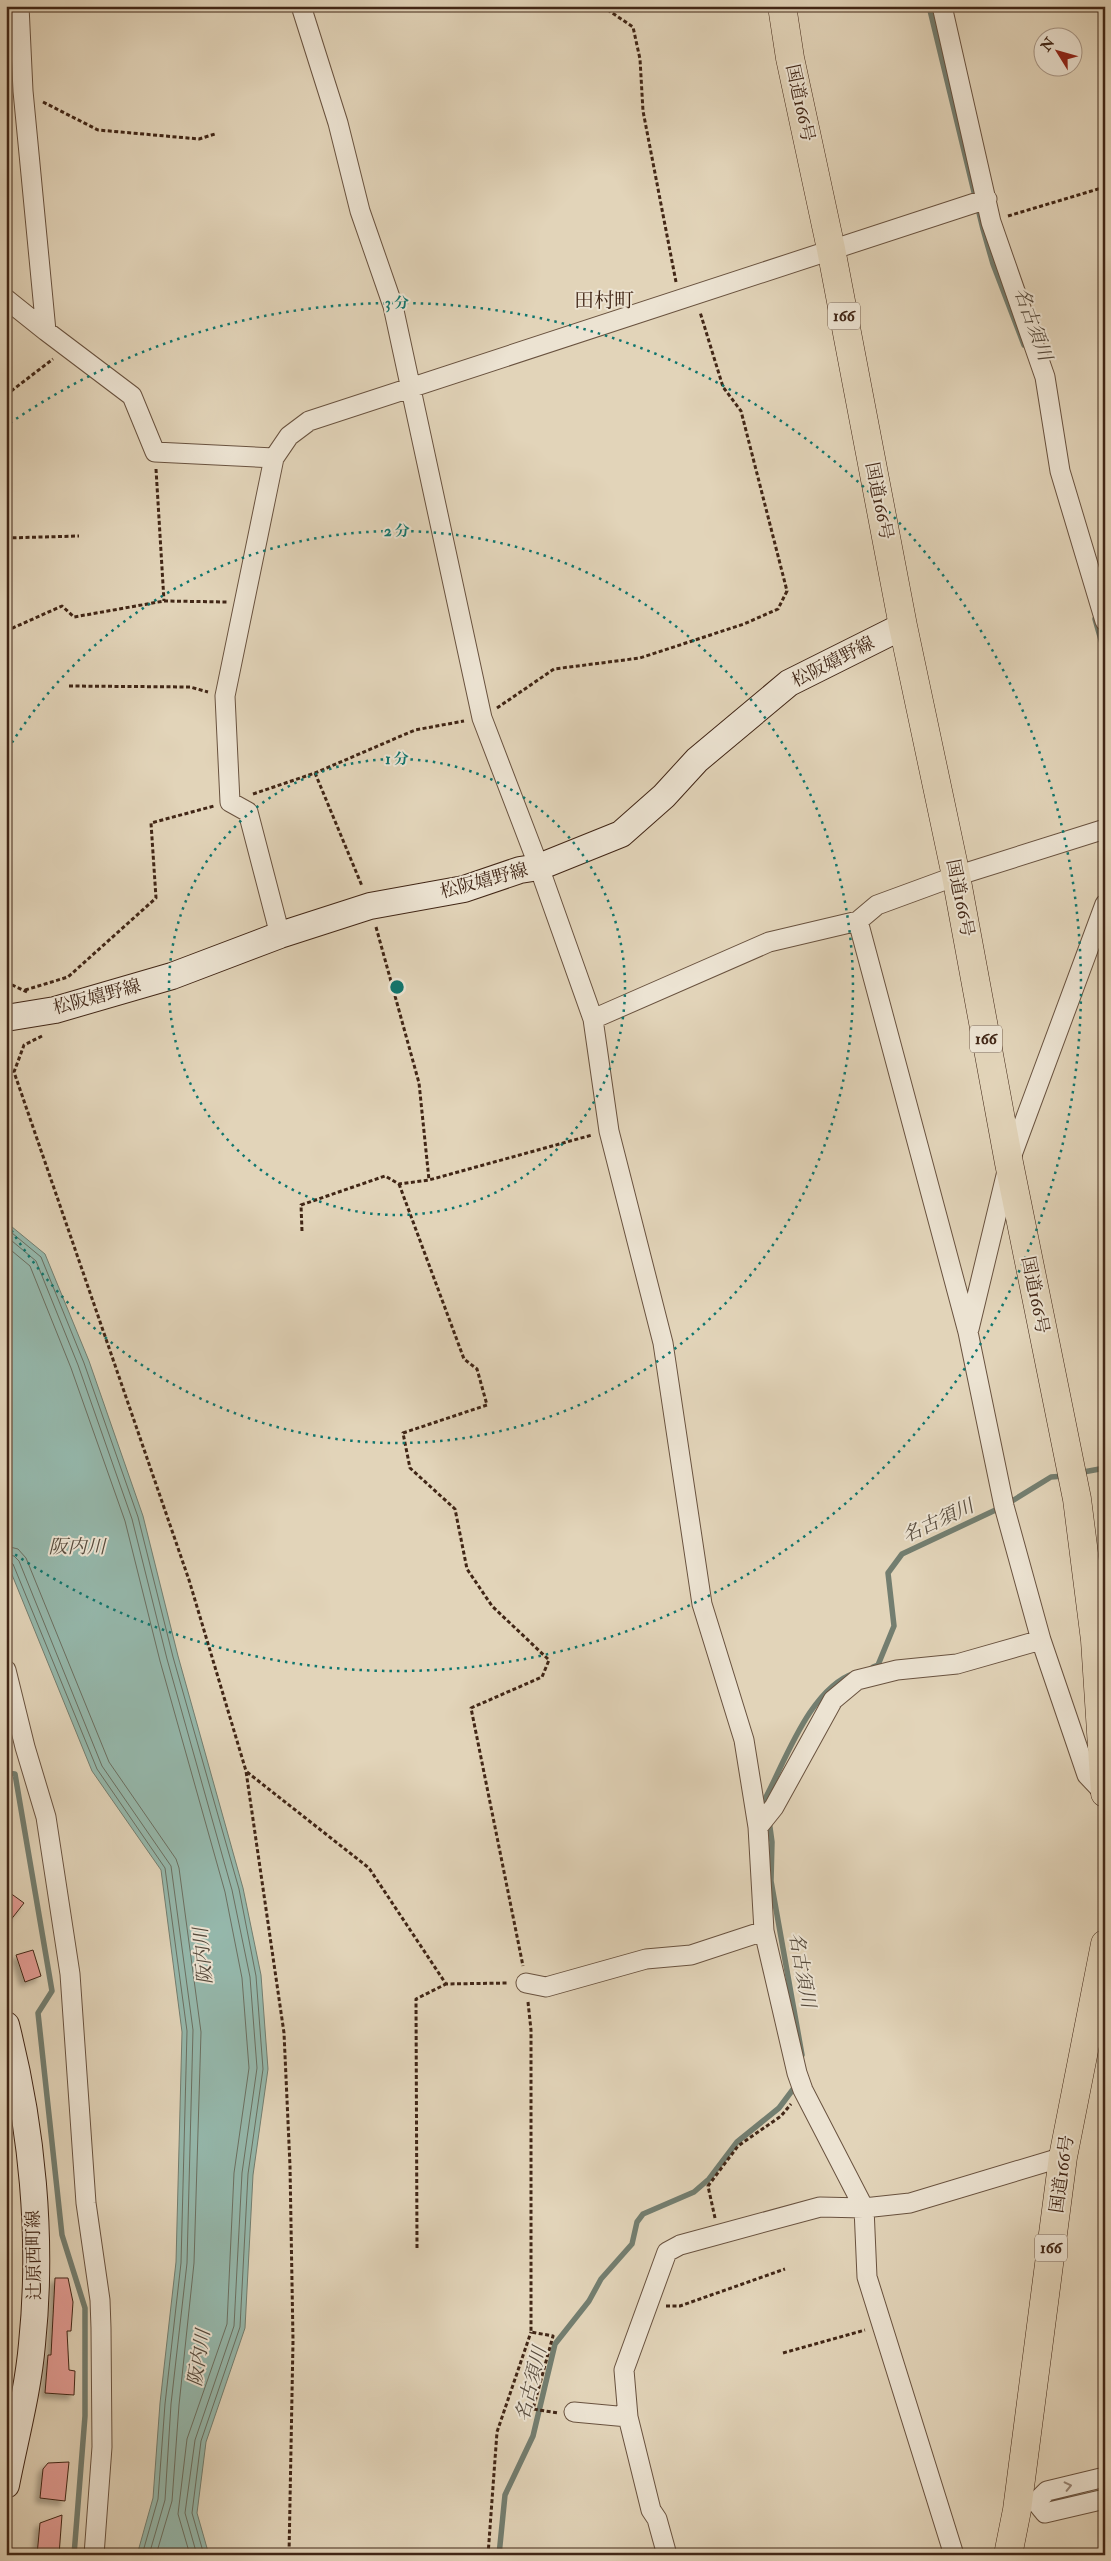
<svg xmlns="http://www.w3.org/2000/svg" width="1111" height="2561" viewBox="0 0 1111 2561" font-family="'IM FELL Double Pica','Noto Serif JP',serif">
<style>
.water{fill:#95b8ac;stroke:#737e70}
.lines{fill:none;stroke-linecap:round;stroke-linejoin:round}
.shore{stroke:#6b6f61;stroke-width:1}
.stream{stroke:#737e70;stroke-width:5.5}
.building{fill:#e39c94;stroke:#412616;filter:url(#shadow)}
.minor-casing{stroke:#69523f;stroke-width:21}
.secondary-casing{stroke:#412616;stroke-width:28}
.trunk-casing{stroke:#412616;stroke-width:29}
.path{stroke:#412616;stroke-width:3;stroke-dasharray:4 2.5;stroke-linecap:butt}
.minor{stroke:#ece3d2;stroke-width:19}
.secondary{stroke:#ece3d2;stroke-width:26}
.trunk{stroke:#e2d4b9;stroke-width:28}
.oneway{stroke:#968474}
.ring{fill:none;stroke:#0f766e;stroke-width:2.5;stroke-dasharray:2.5 5}
.labels{text-anchor:middle;dominant-baseline:central;stroke-width:4;stroke-linejoin:round;paint-order:stroke}
.shield{fill:#ece3d2;stroke:#745f4e;stroke-width:1}
.shield-label{font-size:16px;font-weight:bold;fill:#412616}
.street-label{font-size:18px;fill:#412616;stroke:#ece3d2}
.water-label{font-size:19px;font-style:italic;fill:#564a3c;stroke:#ece3d2}
.quarter-label{font-size:20px;fill:#412616;stroke:#ece3d2}
.centre{fill:#0f766e;stroke:#ece3d2;stroke-width:2.5}
.ring-label{font-size:15px;text-anchor:middle;font-weight:bold;fill:#0f766e;stroke:#ece3d2;stroke-width:4;stroke-linejoin:round;paint-order:stroke}
</style>
<defs>
<filter id="shadow"><feDropShadow dx="-4.5" dy="4.5" stdDeviation="2.5" flood-color="#0004"/></filter>
</defs>
<rect width="100%" height="100%" fill="#e2d4b9"/>
<filter id="stains"><feTurbulence type="fractalNoise" baseFrequency=".004" numOctaves="4"/><feColorMatrix values="0 0 0 0 .2 0 0 0 0 .09 0 0 0 0 .02 0 0 0 .5 -.17"/></filter>
<radialGradient id="worn" r=".72"><stop offset=".6" stop-color="#630" stop-opacity="0"/><stop offset="1" stop-color="#630" stop-opacity=".3"/></radialGradient>
<!-- water -->
<path class="water" d="M6 1222 45 1254 89 1361 143 1516 178 1656 243 1888 261 1975 268 2069 253 2175 245 2328 206 2442 197 2513 209 2555H137L153 2498 160 2403 176 2262 182 2032 161 1870 92 1771 6 1560Z"/>
<g class="lines">
<!-- shore -->
<path class="shore" d="M6 1228 41 1257 84 1363 138 1517 173 1657 239 1889 256 1976 263 2069 248 2174 240 2327 201 2441 192 2513 204 2555
M6 1236 36 1261 78 1365 132 1519 167 1659 232 1890 250 1977 257 2068 242 2173 234 2326 195 2440 185 2513 197 2555
M6 1246 30 1266 71 1368 125 1521 160 1661 225 1892 242 1978 249 2068 234 2173 227 2324 187 2439 178 2514 190 2555
M6 1546 18 1549 26 1558 109 1762 176 1859 179 1868 201 2032 194 2263 179 2405 172 2501 156 2555
M6 1554 14 1556 19 1561 102 1766 171 1866 193 2030 187 2263 171 2404 165 2500 149 2555
M6 1560 13 1564 97 1769 165 1868 187 2031 181 2263 165 2404 158 2499 142 2555"/>
<!-- stream -->
<path class="stream" d="M929 6 983 229 993 264 1024 345
M1095 619 1105 654
M1078 1473 1105 1468
M873 1667 878 1665 894 1626 888 1573 902 1554 1004 1506 1051 1477 1064 1476
M6 1773 15 1774 52 1991 38 2013 62 2235 85 2308V2416L74 2555
M767 1808 766 1797C786 1759 811 1687 855 1673
M769 1820 772 1842 771 1881 802 2055
M499 2555 505 2495 533 2436 555 2344 589 2301 601 2279 632 2244 637 2222 643 2214 694 2192 709 2179 737 2142 779 2108 797 2084"/>
</g>
<!-- building -->
<path class="building" d="M6 1890 24 1903 6 1926Z
M33 1950 41 1976 25 1982 16 1955Z
M55 2278H68L73 2302 71 2331H67L69 2370 75 2371 74 2395 45 2393 48 2355H51Z
M69 2462 65 2501 40 2498 43 2469 48 2463Z
M62 2515 59 2555H37L40 2523Z"/>
<g class="lines">
<defs>
<path id="minor" d="M19 6 23 91 46 331 132 396 155 452 274 458
M301 6 338 123 360 211 393 306 482 718 539 867 593 1019 609 1131 663 1343 702 1604 744 1740 758 1827 764 1931 797 2073 803 2090 864 2208 867 2277 954 2555
M942 6 991 222 1045 377 1060 471 1105 621
M6 299 46 331
M858 921 968 1332 1004 1506 1041 1640 1087 1775 1105 1794
M280 935 248 812 230 802 225 696 274 458 289 436 309 421 987 199
M593 1019 769 942 858 921 877 905 956 876 1105 829
M969 1329 1009 1163 1105 904
M6 1670 25 1747 46 1817 70 1974 86 2203 100 2300 101 2328 102 2447 94 2555
M758 1827 774 1807 833 1700 857 1680 897 1670 957 1664 1041 1640
M526 1983 546 1987 646 1959 691 1955 764 1931
M574 2412 628 2417
M1105 2477 1047 2491 1036 2502 1045 2513 1105 2499
M667 2555 657 2519 651 2510 628 2417 624 2370 667 2252 680 2245 820 2207 864 2208 910 2203 1063 2157"/>
<path id="secondary" d="M6 1018 55 1010 172 976 280 935 370 906 464 889 520 870 539 867 621 834 664 796 697 760 789 683 903 626
M6 2025C32 2127 43 2238 32 2344 28 2391 15 2439 6 2485"/>
<path id="trunk" d="M782 6 790 58 831 249 903 626 956 876 1009 1163 1077 1499 1095 1640 1105 1793
M1008 2555 1017 2510 1063 2157 1105 1944"/>
</defs>
<!-- minor casing -->
<use href="#minor" class="minor-casing"/>
<!-- secondary casing -->
<use href="#secondary" class="secondary-casing"/>
<!-- trunk casing -->
<use href="#trunk" class="trunk-casing"/>
<!-- path -->
<path class="path" d="M602 6 633 27 640 59 643 111 676 282
M43 102 98 130 199 139 215 134
M1008 216 1105 187
M6 395 53 359
M156 469 164 601
M6 538 79 536
M6 631 62 606 74 617 164 601 227 602
M69 686 190 687 208 692
M497 708 554 669 640 658 744 624 778 609 787 591 741 411 723 387 700 312
M315 773 362 886
M253 794 315 773 415 730 464 721
M376 927 419 1083 429 1180
M6 982 27 992
M25 990 68 977 156 898 151 823 214 806
M42 1036 24 1045 14 1072 189 1580 246 1771 284 2033 290 2166 293 2341 289 2555
M399 1184 464 1359 477 1369 487 1405 403 1433 410 1468 455 1509 467 1569 492 1606 549 1660 542 1677 471 1708 523 1966
M302 1231 301 1205 385 1176 399 1184 429 1180 592 1135
M247 1772 369 1868 446 1984 508 1983
M528 2002 531 2030V2332L553 2336 533 2409 558 2413
M715 2218 708 2186 738 2146 781 2116 791 2104
M417 2248 416 1999 446 1984
M666 2306H680L785 2269
M783 2353 865 2330
M488 2555 497 2432 531 2332"/>
<!-- minor -->
<use href="#minor" class="minor"/>
<!-- secondary -->
<use href="#secondary" class="secondary"/>
<!-- trunk -->
<use href="#trunk" class="trunk"/>
</g>
<!-- one-way arrows -->
<defs><path id="oneway-chevron" d="M-2-3.5L2.5 0L-2 3.5" fill="none" stroke-width="1.6" stroke-linecap="round" stroke-linejoin="round" transform="scale(1.25)"/></defs>
<use class="oneway" href="#oneway-chevron" transform="translate(1068 2486) rotate(-13)"/>
<!-- distance rings -->
<g class="ring">
<circle cx="397" cy="987" r="228"/>
<path d="M8 749A456 456 0 1 1 8 1225"/>
<path d="M10 423A684 684 0 1 1 10 1551"/>
</g>
<g class="labels">
<!-- shield labels -->
<g class="shield">
<rect x="828" y="302.5" width="32" height="27" rx="4"/>
<rect x="970" y="1025.5" width="32" height="27" rx="4"/>
<rect x="1035" y="2234.5" width="32" height="27" rx="4"/>
</g>
<g class="shield-label">
<text x="844" y="316">166</text>
<text x="986" y="1039">166</text>
<text x="1051" y="2248">166</text>
</g>
<!-- street labels -->
<g class="street-label">
<text transform="translate(800 103) rotate(78)">国道166号</text>
<text transform="translate(879 501) rotate(79)">国道166号</text>
<text transform="translate(833 662) rotate(-27)">松阪嬉野線</text>
<text transform="translate(484 881) rotate(-15)">松阪嬉野線</text>
<text transform="translate(960 898) rotate(79)">国道166号</text>
<text transform="translate(97 997) rotate(-15)">松阪嬉野線</text>
<text transform="translate(1035 1295) rotate(79)">国道166号</text>
<text transform="translate(1062 2174) rotate(-82)">国道166号</text>
<text transform="translate(34 2255) rotate(-91)">辻原西町線</text>
</g>
<!-- water labels -->
<g class="water-label">
<text transform="translate(1033 324) rotate(70)">名古須川</text>
<text transform="translate(938 1521) rotate(-25)">名古須川</text>
<text x="77" y="1547">阪内川</text>
<text transform="translate(203 1956) rotate(-95)">阪内川</text>
<text transform="translate(802 1970) rotate(80)">名古須川</text>
<text transform="translate(199 2358) rotate(-81)">阪内川</text>
<text transform="translate(531 2384) rotate(-76)">名古須川</text>
</g>
<!-- quarter labels -->
<g class="quarter-label">
<text x="604" y="300">田村町</text>
</g>
</g>
<circle cx="397" cy="987" r="8" class="centre"/>
<g class="ring-label">
<text x="397" y="308">3 分</text>
<text x="397" y="536">2 分</text>
<text x="397" y="764">1 分</text>
</g>
<!-- margin -->
<rect width="1111" height="2561" fill="none" stroke="#e2d4b9" stroke-width="25"/>
<rect x="8" y="8" width="1096" height="2546" fill="none" stroke="#412616" stroke-width="2.5"/>
<rect x="12" y="12" width="1086" height="2536" fill="none" stroke="#412616"/>
<!-- north arrow -->
<g transform="translate(1058 52) rotate(307)"><circle r="24" fill="#ece3d2" stroke="#a89787"/>
<path d="M0-4L9 19L0 12L-9 19Z" fill="#8f2418"/>
<text y="-8" font-size="14" font-weight="bold" text-anchor="middle" fill="#412616">N</text>
</g>
<rect width="100%" height="100%" filter="url(#stains)"/>
<rect width="100%" height="100%" fill="url(#worn)"/>
</svg>
